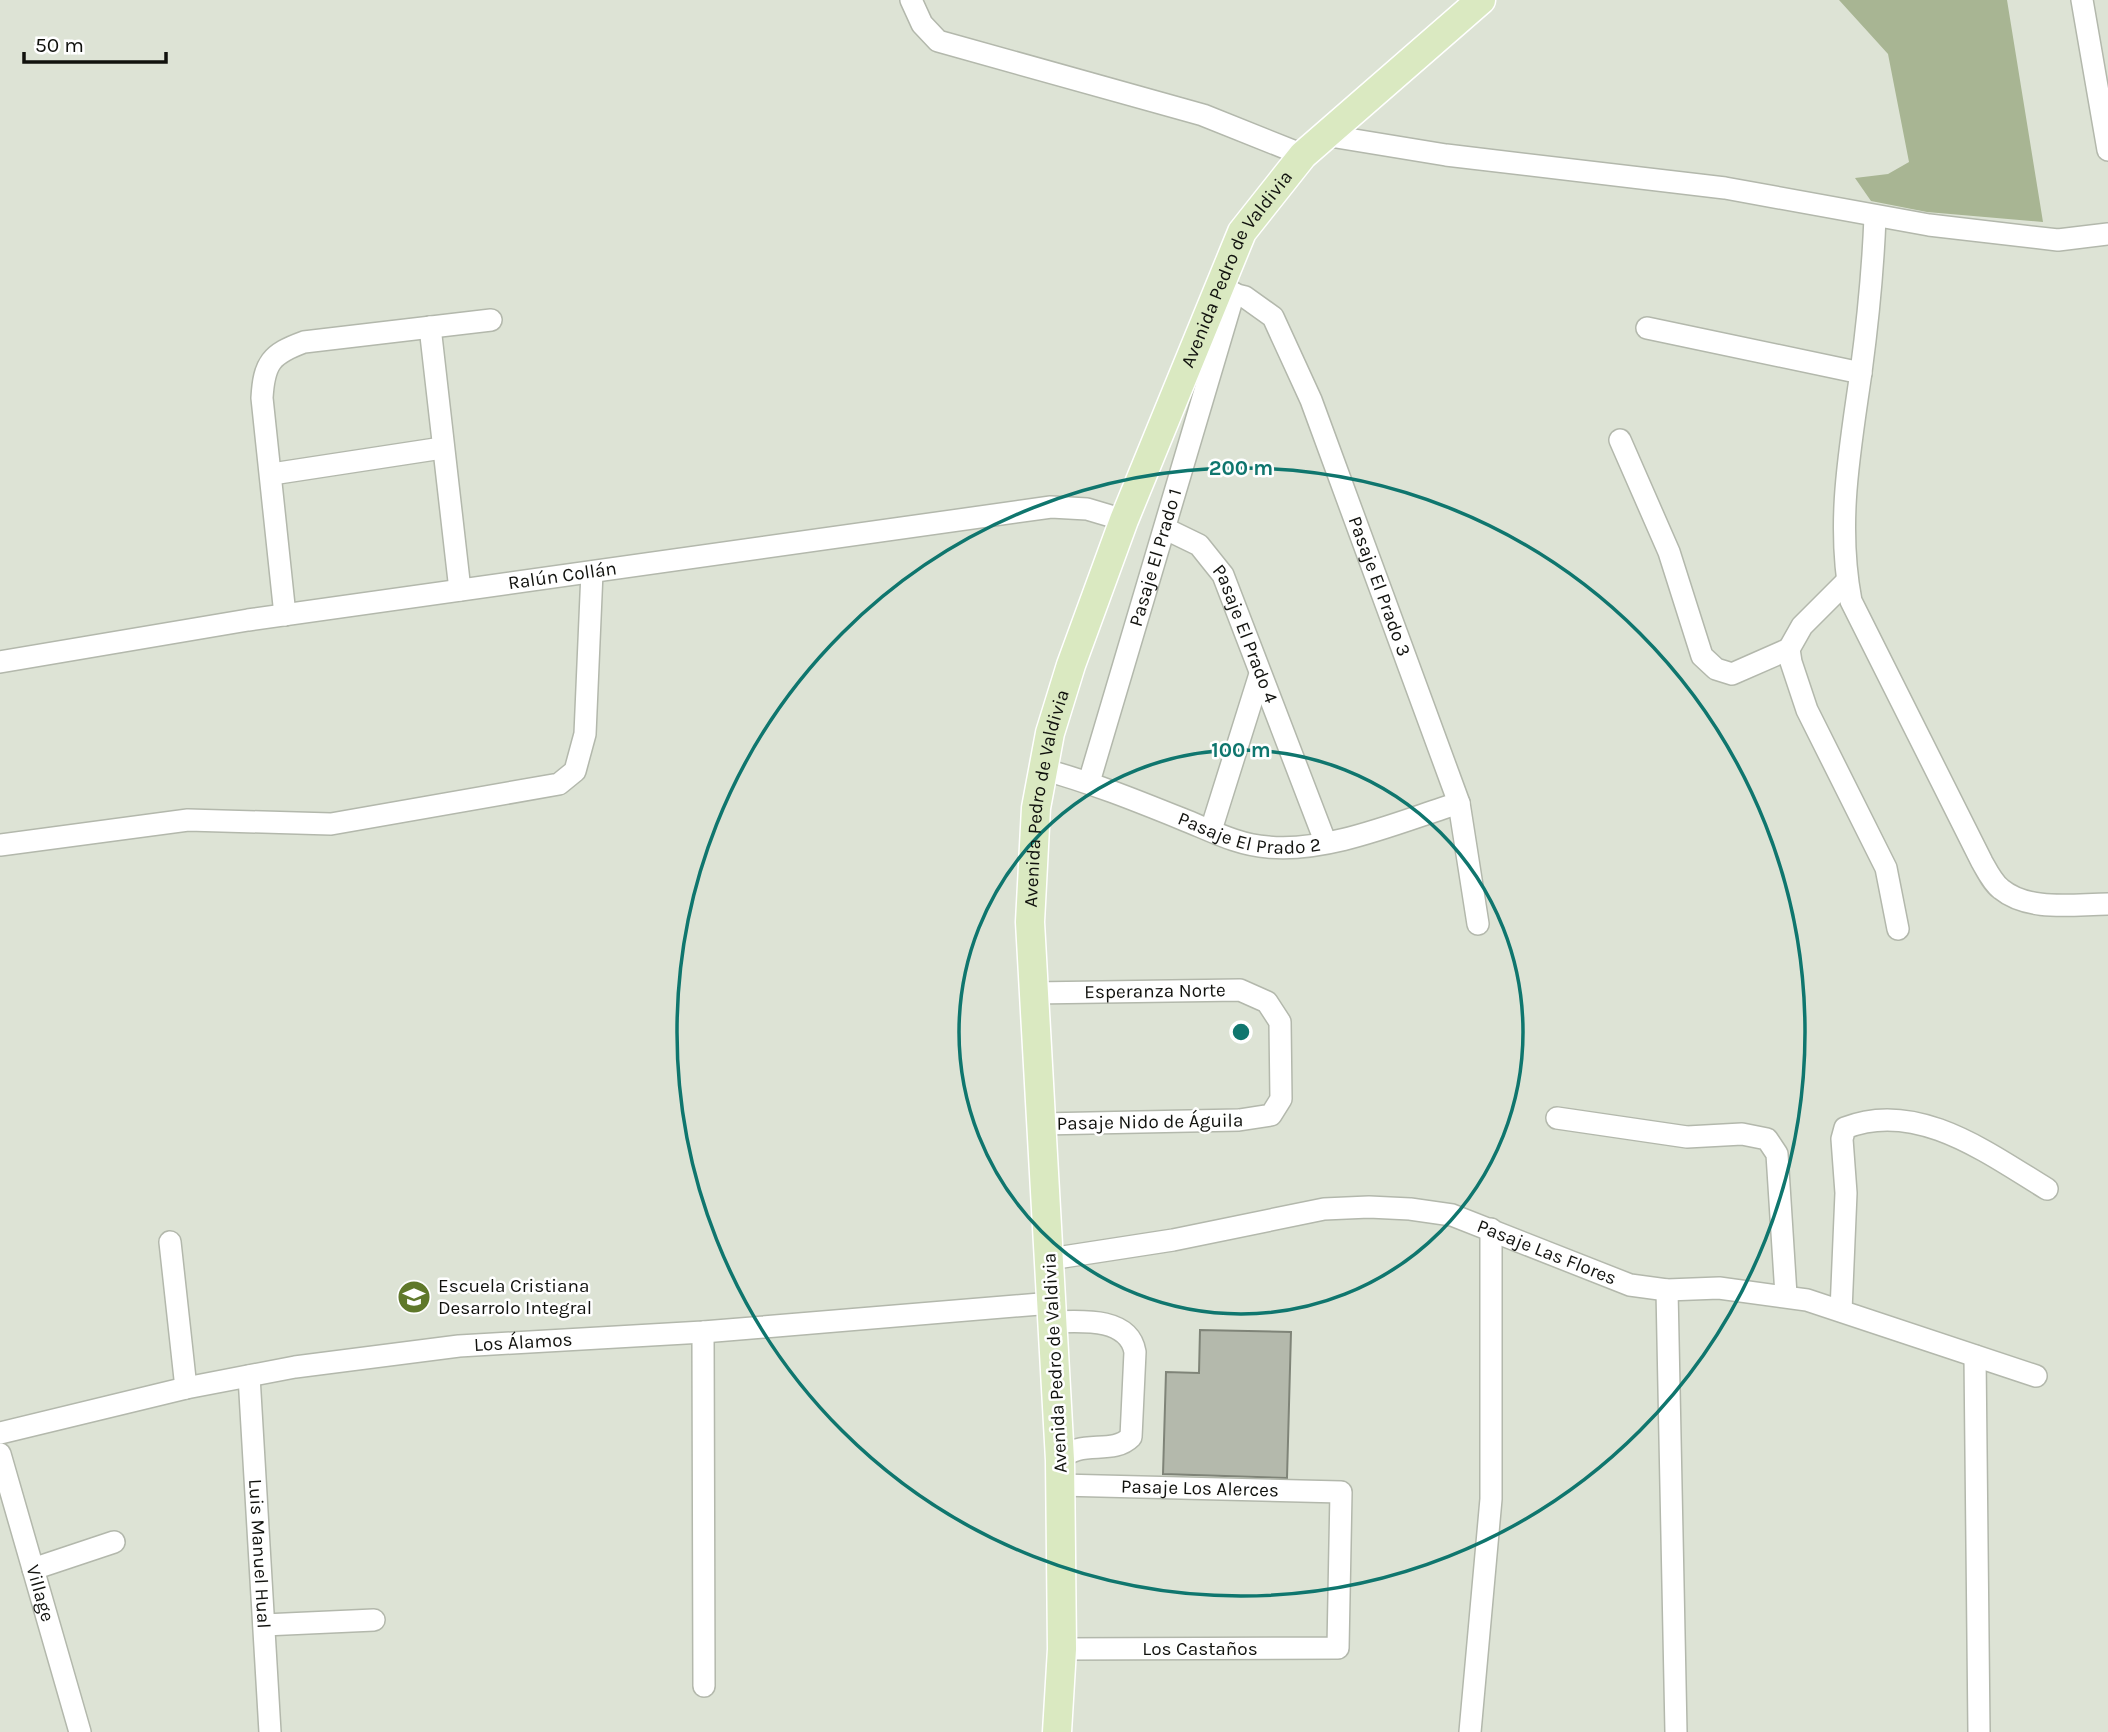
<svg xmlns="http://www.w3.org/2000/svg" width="2108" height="1732" viewBox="0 0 2108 1732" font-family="Karla,sans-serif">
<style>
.green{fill:#a8b593}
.building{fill:#b4b9ac;stroke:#7f8478;stroke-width:2}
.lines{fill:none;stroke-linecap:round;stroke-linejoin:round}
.minor-casing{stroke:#b3b8ac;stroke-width:24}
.major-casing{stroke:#fff;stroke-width:31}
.minor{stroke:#fff;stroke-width:21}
.major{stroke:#dae9c1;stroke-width:28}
.ring{fill:none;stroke:#0f766e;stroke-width:3.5}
.labels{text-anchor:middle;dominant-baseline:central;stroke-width:5;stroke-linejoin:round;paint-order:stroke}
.street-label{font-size:19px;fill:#11120e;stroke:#fff}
.poi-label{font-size:19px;fill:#11120e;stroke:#fff;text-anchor:start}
.centre{fill:#0f766e;stroke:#fff;stroke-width:3.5}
.ring-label{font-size:21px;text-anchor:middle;font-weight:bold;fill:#0f766e;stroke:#fff;stroke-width:5;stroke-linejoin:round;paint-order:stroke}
</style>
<rect width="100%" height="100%" fill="#dde3d5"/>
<!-- green -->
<path class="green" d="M1839 0H2007L2043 222 1927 212 1871 201 1855 178 1888 174 1909 162 1888 54Z"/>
<!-- building -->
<path class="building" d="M1200 1330 1291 1332 1287 1478 1163 1474 1166 1372 1199 1373Z"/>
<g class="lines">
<defs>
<g id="minor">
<path d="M911 0 922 24 938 41 1203 115 1303 155"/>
<path d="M2082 0 2108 150"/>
<path d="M1324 135 1446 155 1725 188 1929 225 2058 240 2108 234"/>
<path d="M1875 217C1873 269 1868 320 1861 372 1850 450 1836 522 1851 601L1982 862C1987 871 1993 883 2001 889 2029 912 2074 904 2108 904"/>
<path id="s1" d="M1216 290 1245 297 1273 317 1311 400 1459 803 1478 924"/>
<path d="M430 327 460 590"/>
<path d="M1647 328 1861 373"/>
<path d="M1620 440 1669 552 1702 656 1716 669 1732 674 1789 649"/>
<path d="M272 474 442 448"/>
<path id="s2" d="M1166 529 1199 545 1223 575 1325 841"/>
<path d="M1847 581 1802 626 1789 649 1791 662 1807 710 1886 868 1898 929"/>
<path d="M285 615 262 398C264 363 271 354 304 342L491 320"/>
<path id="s3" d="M0 662 248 620 1051 507 1087 509 1124 520"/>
<path id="s4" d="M1042 769C1090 782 1135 800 1182 819 1210 830 1237 845 1268 847 1328 853 1401 821 1459 803"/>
<path id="s5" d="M1089 782 1234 293"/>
<path d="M1211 830 1260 674"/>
<path d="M0 845 188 820 331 824 559 784 575 771 585 734 592 572"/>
<path id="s6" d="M1033 993 1240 990 1267 1002 1280 1022 1281 1099 1271 1115 1239 1120 1041 1124"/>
<path d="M1557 1118 1687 1137 1742 1134 1767 1139 1777 1154 1786 1295"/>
<path d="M170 1242 186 1388"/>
<path id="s7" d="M1050 1259 1173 1240 1324 1209 1369 1207 1410 1209 1452 1215 1630 1285 1667 1290 1719 1288 1807 1300 2036 1376"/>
<path d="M1667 1290 1676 1732"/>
<path d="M1841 1311 1846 1193 1842 1139 1845 1128C1917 1099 1989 1154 2047 1189"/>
<path d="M1054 1322C1081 1321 1129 1317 1135 1352L1131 1437C1112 1456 1080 1438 1060 1460"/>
<path d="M703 1332 704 1686"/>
<path d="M1975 1356 1979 1732"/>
<path id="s8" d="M249 1376 270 1732"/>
<path id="s9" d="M0 1433 186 1388 295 1367 459 1346 703 1332 1052 1303"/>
<path id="s10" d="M0 1454 80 1732"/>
<path id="s11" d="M1060 1485 1341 1492 1338 1648 1062 1649"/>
<path d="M33 1569 114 1542"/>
<path d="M264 1625 374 1620"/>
<path d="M1470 1732 1491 1499V1229"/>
</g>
<g id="major">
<path id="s12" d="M1057 1732 1062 1649 1060 1460 1030 922 1036 808 1050 733 1071 665 1124 520 1242 232 1303 155 1481 0"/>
</g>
</defs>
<!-- minor casing -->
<use href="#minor" class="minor-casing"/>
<!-- major casing -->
<use href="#major" class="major-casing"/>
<!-- minor -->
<use href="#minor" class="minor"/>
<!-- major -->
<use href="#major" class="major"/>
</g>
<!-- distance rings -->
<g class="ring">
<circle cx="1241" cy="1032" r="282"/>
<circle cx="1241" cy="1032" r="564"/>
</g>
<!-- icons -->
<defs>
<symbol id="school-disc" viewBox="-11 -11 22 22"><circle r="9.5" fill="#5f782a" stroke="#fff"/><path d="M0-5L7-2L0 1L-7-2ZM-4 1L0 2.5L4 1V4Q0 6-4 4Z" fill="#fff"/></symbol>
</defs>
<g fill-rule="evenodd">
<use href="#school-disc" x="395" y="1278" width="38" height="38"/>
</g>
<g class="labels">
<!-- street labels -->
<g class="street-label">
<text stroke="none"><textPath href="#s12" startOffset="1503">Avenida Pedro de Valdivia</textPath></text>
<text stroke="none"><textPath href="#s5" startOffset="234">Pasaje El Prado 1</textPath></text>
<text stroke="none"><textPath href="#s3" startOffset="569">Ralún Collán</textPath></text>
<text stroke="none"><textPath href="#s1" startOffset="354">Pasaje El Prado 3</textPath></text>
<text stroke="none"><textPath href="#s2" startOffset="138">Pasaje El Prado 4</textPath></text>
<text stroke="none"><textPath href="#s12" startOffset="936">Avenida Pedro de Valdivia</textPath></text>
<text stroke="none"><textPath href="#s4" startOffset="219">Pasaje El Prado 2</textPath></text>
<text stroke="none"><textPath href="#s6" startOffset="122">Esperanza Norte</textPath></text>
<text transform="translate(1150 1122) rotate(-1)">Pasaje Nido de Águila</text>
<text stroke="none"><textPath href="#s7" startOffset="509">Pasaje Las Flores</textPath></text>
<text stroke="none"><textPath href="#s9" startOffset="532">Los Álamos</textPath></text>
<text transform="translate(1055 1363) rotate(-93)">Avenida Pedro de Valdivia</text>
<text stroke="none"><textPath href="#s11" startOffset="140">Pasaje Los Alerces</textPath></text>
<text stroke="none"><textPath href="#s8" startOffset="178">Luis Manuel Hual</textPath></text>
<text stroke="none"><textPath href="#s10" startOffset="145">Village</textPath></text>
<text x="1200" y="1649">Los Castaños</text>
</g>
<!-- poi labels -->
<g class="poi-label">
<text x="438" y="1286">Escuela Cristiana<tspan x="438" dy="22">Desarrolo Integral</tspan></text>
</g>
</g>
<circle cx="1241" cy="1032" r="10" class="centre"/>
<g class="ring-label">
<text x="1241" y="475">200 m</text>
<text x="1241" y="757">100 m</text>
</g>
<!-- scale -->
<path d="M24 52v10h142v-10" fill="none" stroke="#11120e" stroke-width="3.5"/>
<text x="35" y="52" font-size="21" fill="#11120e" stroke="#ffffff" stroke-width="5" paint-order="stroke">50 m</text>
</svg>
